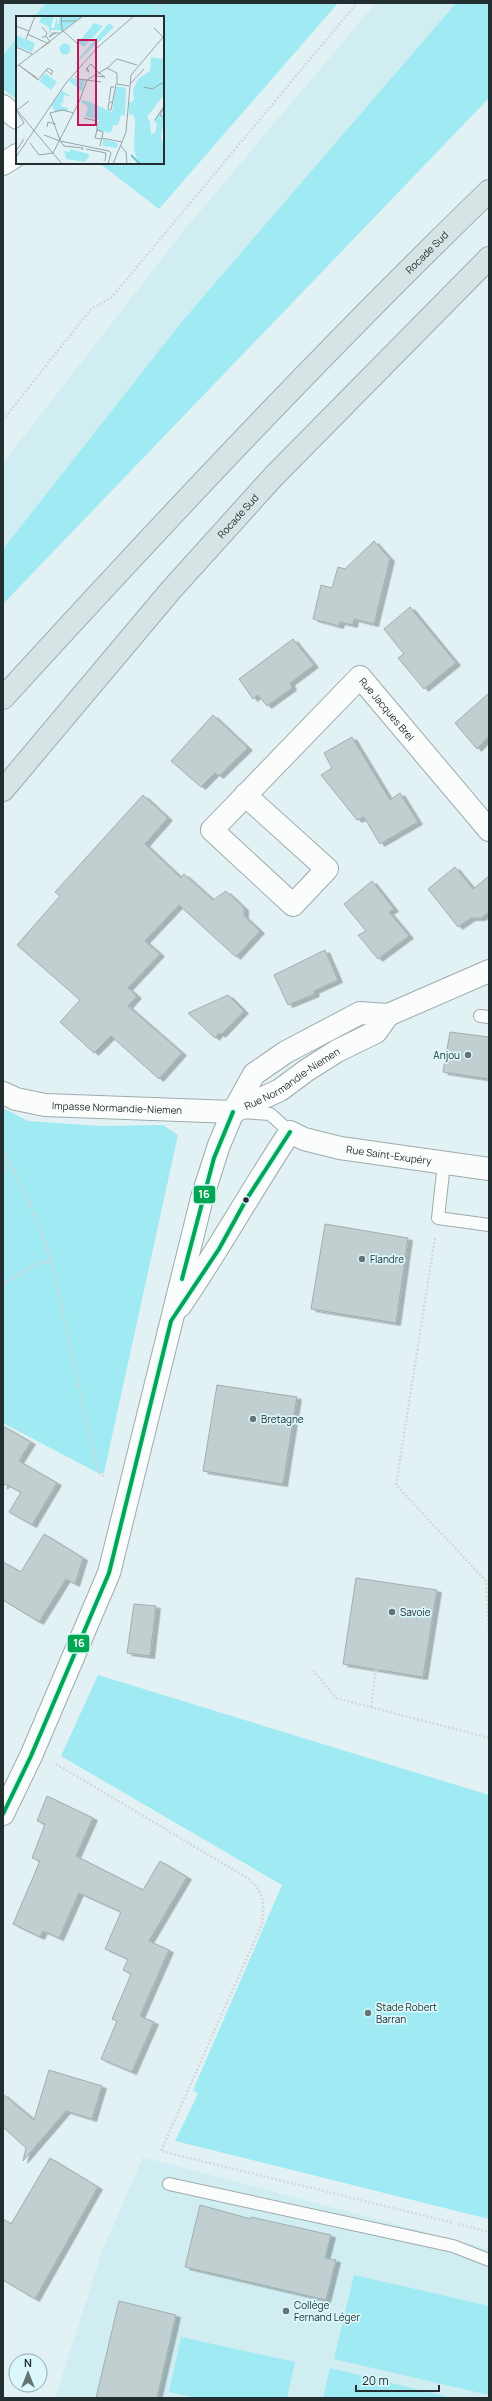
<svg xmlns="http://www.w3.org/2000/svg" width="492" height="2401" viewBox="0 0 492 2401" font-family="Manrope,sans-serif">
<style>
.built{fill:#d0edf1}
.green{fill:#a0eaf3}
.building{fill:#c2cfd0;stroke:#a1aeaf;filter:url(#shadow)}
.lines{fill:none;stroke-linecap:round;stroke-linejoin:round}
.service-casing{stroke:#9eaaac;stroke-width:14}
.minor-casing{stroke:#9eaaac;stroke-width:24}
.trunk-casing{stroke:#99aeb1;stroke-width:24}
.path{stroke:#d4d8d9;stroke-width:2.5;stroke-dasharray:2 2;stroke-linecap:butt}
.service{stroke:#fbfdfd;stroke-width:12}
.minor{stroke:#fbfdfd;stroke-width:22}
.trunk{stroke:#d6e4e6;stroke-width:22}
.bus-1-casing{stroke:#daf8fc;stroke-width:7}
.bus-1{stroke:#00a651;stroke-width:4}
.poi-dot{fill:#667375;stroke:#daf8fc;stroke-width:1.5}
.bus-dot{fill:#232e30;stroke:#daf8fc;stroke-width:1.5}
.labels{text-anchor:middle;dominant-baseline:central;stroke-width:3.5;stroke-linejoin:round;paint-order:stroke}
.street-label{font-size:10px;fill:#232e30;stroke:#daf8fc}
.poi-label{font-size:10px;fill:#232e30;stroke:#daf8fc;text-anchor:start}
.inset-river{fill:none;stroke:#63c9d5;stroke-width:2}
.inset-road{fill:none;stroke:#96a4a6;stroke-width:1}
.view{fill:#c2185b;fill-opacity:0.15;stroke:#c2185b;stroke-width:2}
.inset-edge{fill:none;stroke:#232e30;stroke-width:2}
.line-badge{stroke:#daf8fc;stroke-width:1.5}
.badge-label{font-size:11px;text-anchor:middle;font-weight:bold;fill:#fff}
</style>
<defs>
<filter id="shadow"><feDropShadow dx="4.5" dy="2.5" stdDeviation="0" flood-color="#0004"/></filter>
</defs>
<rect width="100%" height="100%" fill="#e2f2f4"/>
<!-- built -->
<path class="built" d="M3 3H46L34 17H17V38L3 55Z
M376 3H456L184 319 3 549V463L185 229Z
M143 2157 489 2249V2398H55L103 2249Z"/>
<!-- green -->
<path class="green" d="M46 3H338L159 209 99 163H163V17H34Z
M456 3H489V98L3 604V549L184 319Z
M17 38V100L3 89V55Z
M3 1108 28 1121 100 1126 163 1125 178 1135 104 1473H98L3 1423Z
M98 1675 489 1795V2219L175 2141 198 2094 193 2090 282 1885 61 1756Z
M354 2275 489 2306V2395L334 2359Z
M181 2337 295 2362 287 2398H196L169 2392Z
M330 2368 453 2398H323Z"/>
<!-- building -->
<path class="building" d="M374 541 390 559 374 624 354 619 353 625 340 622 339 626 313 619 321 585 332 588 338 567 345 569Z
M410 607 456 663 424 689 398 658 404 654 384 629Z
M293 639 314 665 290 683 292 688 267 706 258 695 253 699 239 679Z
M489 693V736L477 749 455 723Z
M213 715 248 748 219 776 215 773 201 787 171 761Z
M352 737 390 800 400 793 418 822 380 844 364 817 357 820 321 775 332 768 324 753Z
M143 795 168 818 145 844 181 878 184 874 213 900 226 891 244 908V916L260 931 236 957 179 905 145 941 160 954 128 988 137 996 128 1006 182 1053 159 1079 111 1036 94 1053 60 1022 80 1000 17 945 60 896 55 892Z
M455 867 473 889 489 876V912L481 918H471L458 927 428 889Z
M372 881 394 909 389 912 409 936 378 959 358 935 366 931 344 904Z
M325 950 338 980 314 991 315 994 288 1005 274 975Z
M228 995 244 1011 221 1035 219 1033 215 1038 188 1013Z
M450 1032 489 1037V1079L443 1072Z
M325 1224 408 1238 396 1323 311 1309Z
M217 1385 297 1397 283 1484 203 1471Z
M3 1426 31 1442 19 1461 57 1483 32 1525 9 1512 21 1492 5 1484 3 1487Z
M44 1534 83 1558 75 1584 66 1579 39 1622 3 1600V1562L21 1572Z
M356 1578 437 1590 423 1677 343 1664Z
M134 1604 156 1606 150 1656 127 1653Z
M47 1796 93 1818 76 1856 143 1890 160 1861 187 1877 149 1941 169 1950 140 2016 154 2022 132 2072 101 2059 117 2021 112 2019 131 1974 123 1970 128 1959 105 1949 121 1912 79 1893 59 1938 43 1931 40 1937 13 1924 40 1861 32 1858 45 1824 37 1821Z
M49 2070 102 2086 92 2119 66 2111 23 2161 26 2148 3 2127V2094L34 2120Z
M50 2158 98 2187 35 2299 3 2280V2219L11 2224Z
M200 2205 251 2219V2217L331 2235 325 2258 336 2260 326 2300 185 2267Z
M119 2301 176 2315 157 2398H96Z"/>
<g class="lines">
<defs>
<path id="service" d="M480 1016 489 1017
M240 1112 270 1114 290 1132
M444 1163 438 1218 489 1225
M169 2184 453 2246 489 2260"/>
<g id="minor">
<path d="M3 106 17 118"/>
<path d="M3 164 17 155"/>
<path id="s1" d="M245 795 327 869 293 905 212 830 360 677 489 830"/>
<path id="s2" d="M3 1093 16 1099 45 1105 233 1112 280 1090 307 1070 337 1051 376 1032 388 1015"/>
<path id="s3" d="M180 1306C219 1249 252 1189 290 1132L304 1139 340 1148 489 1169"/>
<path d="M3 1814 31 1756 109 1573 202 1198 219 1145 233 1112 254 1074 286 1052 360 1013 388 1015 489 971"/>
</g>
<g id="trunk">
<path id="s4" d="M3 698C161 525 321 354 489 191"/>
<path id="s5" d="M3 790 171 590 273 477 489 258"/>
</g>
</defs>
<!-- service casing -->
<use href="#service" class="service-casing"/>
<!-- minor casing -->
<use href="#minor" class="minor-casing"/>
<!-- trunk casing -->
<use href="#trunk" class="trunk-casing"/>
<!-- path -->
<path class="path" d="M150 17 163 3
M3 420 91 309 111 298 357 3
M3 1149C21 1186 39 1221 51 1260L98 1473 106 1477
M3 1174 9 1162
M435 1238 396 1485 486 1581 489 1634
M3 1284 38 1264 51 1260
M313 1670 336 1698 489 1738
M371 1707 376 1669
M56 1764 249 1879C265 1895 264 1902 262 1924L161 2151 454 2223
M458 2224 489 2232"/>
<!-- service -->
<use href="#service" class="service"/>
<!-- minor -->
<use href="#minor" class="minor"/>
<!-- trunk -->
<use href="#trunk" class="trunk"/>
<defs>
<path id="bus-1" d="M182 1279 214 1158 233 1112
M3 1814 31 1756 109 1573 171 1321 219 1249 246 1200 290 1132"/>
</defs>
<!-- bus-1 casing -->
<use href="#bus-1" class="bus-1-casing"/>
<!-- bus-1 -->
<use href="#bus-1" class="bus-1"/>
</g>
<!-- markers -->
<g class="poi-dot">
<circle cx="468" cy="1055" r="4"/>
<circle cx="362" cy="1259" r="4"/>
<circle cx="253" cy="1419" r="4"/>
<circle cx="392" cy="1612" r="4"/>
<circle cx="368" cy="2013" r="4"/>
<circle cx="286" cy="2311" r="4"/>
</g>
<circle class="bus-dot" cx="246" cy="1200" r="3.5"/>
<g class="labels">
<!-- street labels -->
<g class="street-label">
<text stroke="none"><textPath href="#s4" startOffset="615">Rocade Sud</textPath></text>
<text stroke="none"><textPath href="#s5" startOffset="361">Rocade Sud</textPath></text>
<text stroke="none"><textPath href="#s1" startOffset="525">Rue Jacques Brel</textPath></text>
<text stroke="none"><textPath href="#s2" startOffset="300">Rue Normandie-Niemen</textPath></text>
<text stroke="none"><textPath href="#s2" startOffset="116">Impasse Normandie-Niemen</textPath></text>
<text stroke="none"><textPath href="#s3" startOffset="308">Rue Saint-Exupéry</textPath></text>
</g>
<!-- poi labels -->
<g class="poi-label">
<text x="460" y="1055" text-anchor="end">Anjou</text>
<text x="370" y="1259">Flandre</text>
<text x="261" y="1419">Bretagne</text>
<text x="400" y="1612">Savoie</text>
<text x="376" y="2007">Stade Robert<tspan x="376" dy="12">Barran</tspan></text>
<text x="294" y="2305">Collège<tspan x="294" dy="12">Fernand Léger</tspan></text>
</g>
</g>
<!-- overview -->
<g transform="translate(16 16)">
<rect width="148" height="148" fill="#e2f2f4"/>
<path d="M26 0H38L35 11 38 13 41 0 42 10 44 0 65 1 45 16 44 14H35L33 18V11L23 6ZM78 7 87 10 68 31 62 27ZM93 7 98 11 57 50 69 35ZM0 19 19 27 16 36 0 30ZM43.5 33a5.5 5.5 0 1 1 11 0a5.5 5.5 0 1 1-11 0ZM135 41 148 43V79L131 101 134 105 135 118 139 117 141 108 138 105 148 89 144 99 148 101 145 122 148 130V148H123L118 134 119 104 117 99 113 98V87L118 84 117 74 122 63 134 55ZM29 57 41 66 35 74 23 65ZM56 62 69 64 66 76 53 65ZM100 70 110 72 109 100 105 99 102 109H97L95 117 81 114 83 104 69 100 72 91 65 86 66 84 74 86 96 96ZM46 75 57 81 48 79 47 87H44L46 91 52 92V95H39L35 89ZM87 123 102 127 101 132 87 130ZM54 133 73 138V140L69 146 50 143 48 135 54 136Z" fill="#a0eaf3"/>
<path class="inset-river" d="M115 139 124 148"/>
<path class="inset-road" d="M45 0 46 14 63 29 61 27M45 5H60M0 10 13 15M138 12 147 21M40 17 33 21 36 17H44M11 18 31 27M26 21H29L31 17 26 11M10 23 19 0M0 31 16 38M25 32 34 26 30 20M3 49 22 64 30 54 36 59M4 50 21 62M0 51 67 0M71 52 73 56 70 54 71 52 75 48 83 57M91 52 101 57V68L113 70M30 54 32 52 37 55 35 58M59 60 63 63 85 66M79 60 89 61 83 57M71 64 91 52 101 43 121 49M114 68 128 53M128 71 136 73 148 66M93 85 95 71H98M96 86H93L92 93 95 94 100 68M148 92 144 99 148 101M0 93 46 148M1 94 13 85M68 102 81 105V115M139 104 148 90M31 111 32 106 40 108M0 113 8 107 1 95M28 119 44 125M86 122 106 126M44 124 34 97 46 94 58 97M44 125 93 135 95 137 92 148M44 125 48 130 67 132 66 134M14 127 23 139 37 137M84 130 86 122 87 116 81 114 79 122 85 123M105 130 110 136 111 148M70 133 90 137 89 145M0 135 8 123M37 137 63 86 71 64M0 141 50 67 81 32 118 0M97 148 110 116 115 59 148 20"/>
<path class="view" d="M62 24H80V109H62Z"/>
<rect width="148" height="148" class="inset-edge"/>
</g>
<g class="line-badge">
<rect x="193" y="1185" width="23" height="19" rx="4" fill="#00a651"/>
<rect x="67" y="1634" width="23" height="19" rx="4" fill="#00a651"/>
</g>
<g class="badge-label">
<text x="204" y="1198">16</text>
<text x="79" y="1647">16</text>
</g>
<!-- border -->
<rect width="492" height="2401" fill="none" stroke="#232e30" stroke-width="8"/>
<!-- north arrow -->
<g transform="translate(28 2373)"><circle r="19" fill="#daf8fc" stroke="#91a7aa"/>
<path d="M0-3L7 15L0 10L-7 15Z" fill="#667375"/>
<text y="-6" font-size="11" font-weight="bold" text-anchor="middle" fill="#232e30">N</text>
</g>
<!-- scale -->
<path d="M356 2385v6h83v-6" fill="none" stroke="#232e30" stroke-width="2"/>
<text x="362" y="2385" font-size="12" fill="#232e30" stroke="#daf8fc" stroke-width="3" paint-order="stroke">20 m</text>
</svg>
